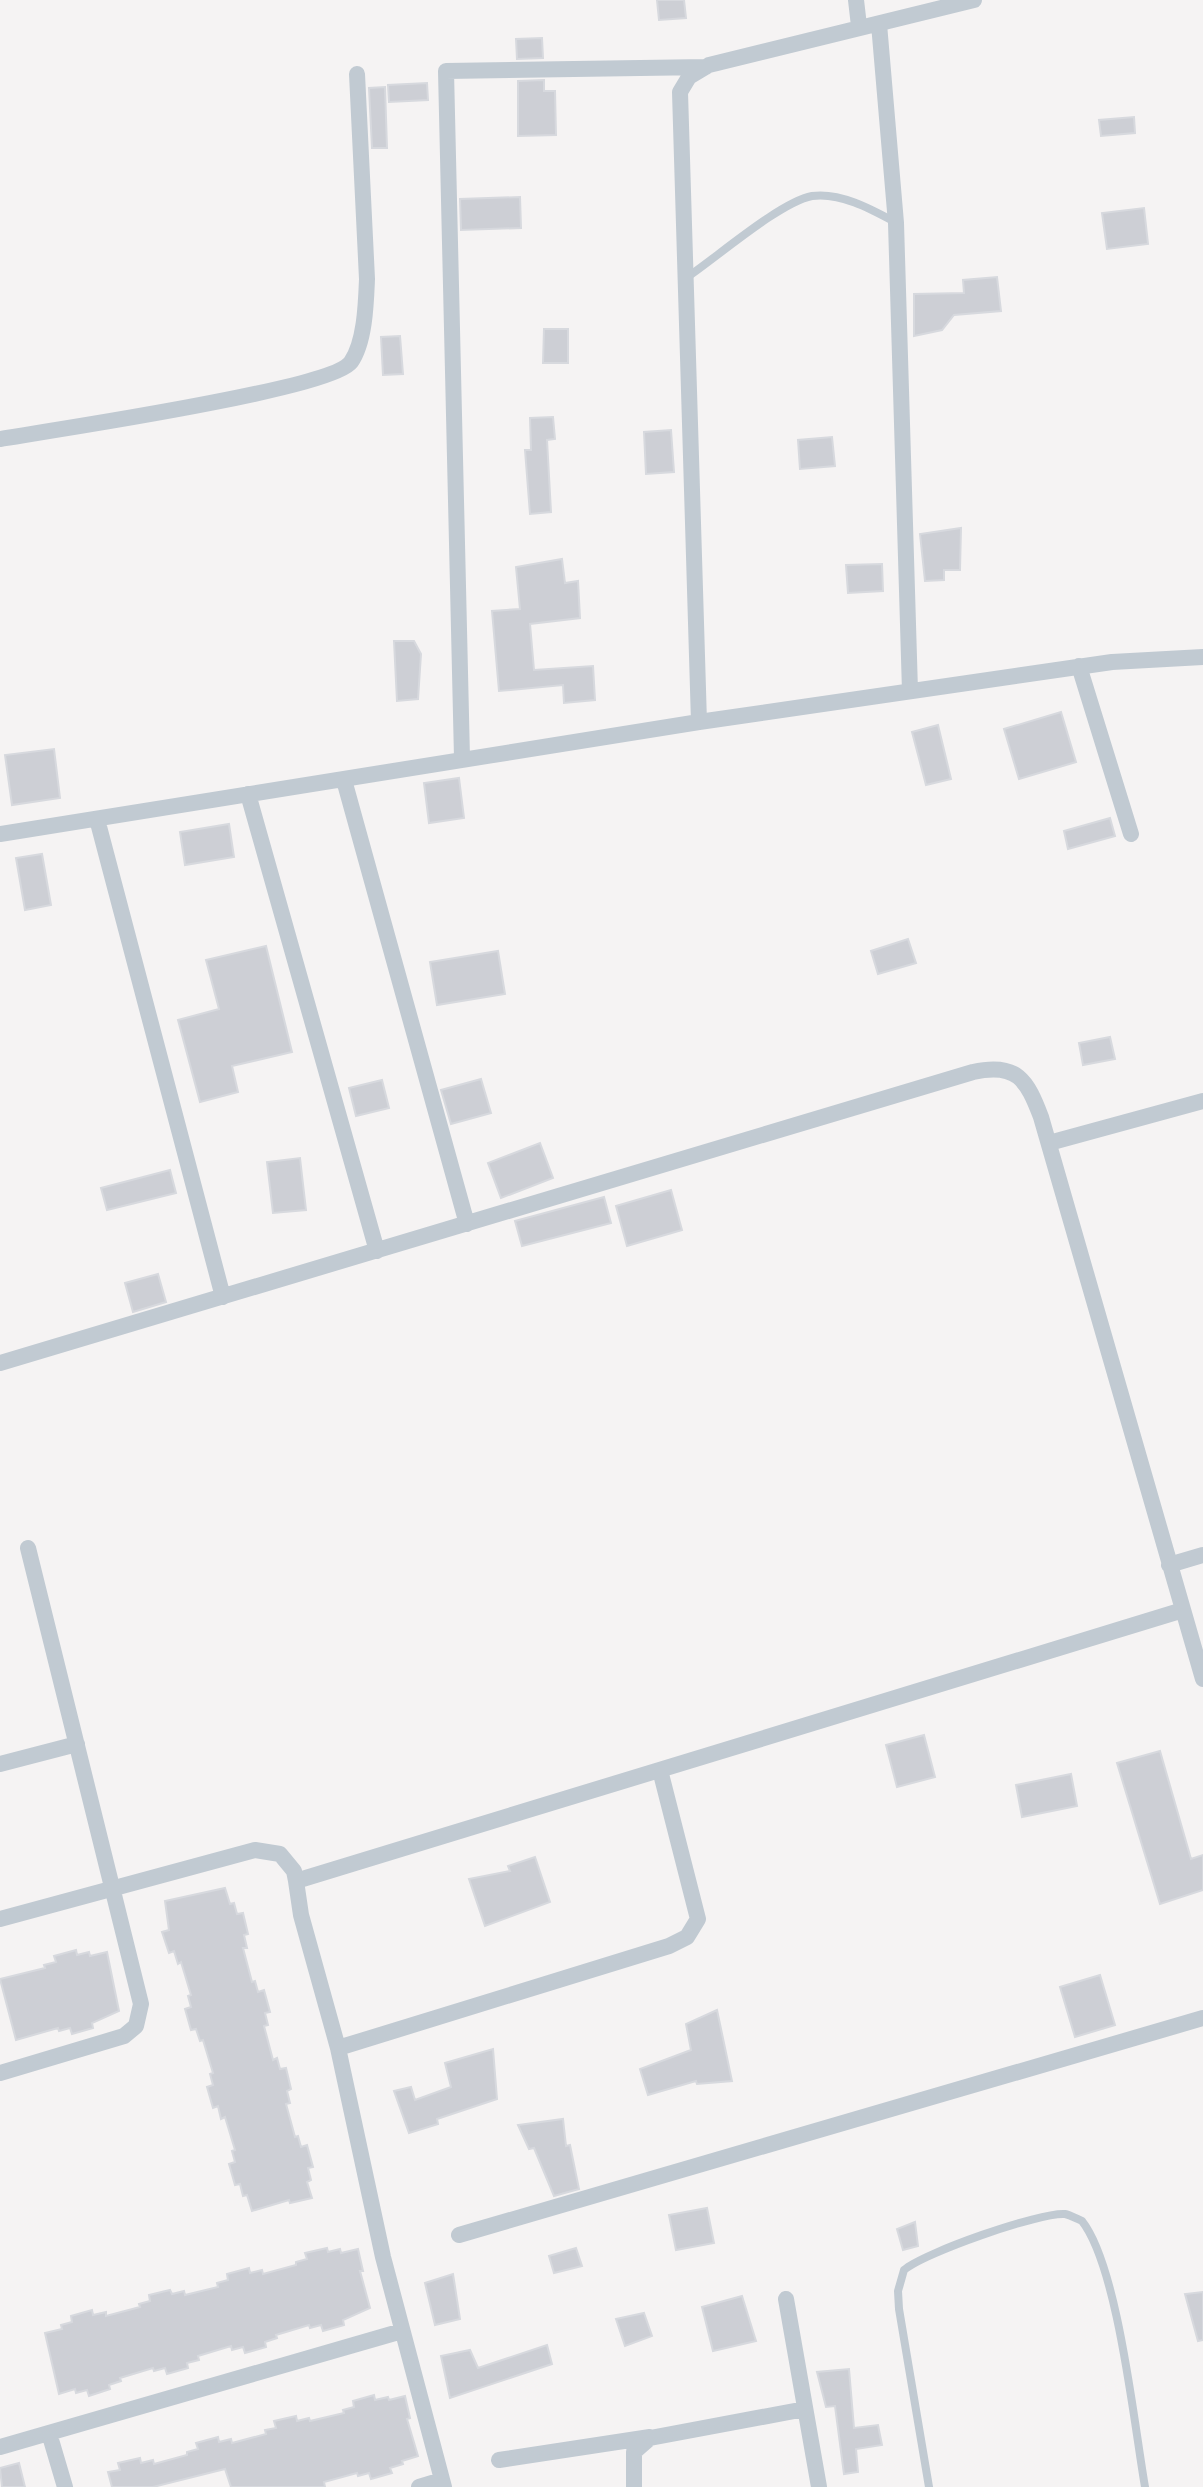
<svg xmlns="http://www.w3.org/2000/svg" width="1203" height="2487" viewBox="0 0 1203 2487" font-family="Cabin,sans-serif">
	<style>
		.building { fill: #cdcfd5; stroke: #d7d9de; stroke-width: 2 }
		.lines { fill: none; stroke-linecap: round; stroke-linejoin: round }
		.lane { stroke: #c1cad2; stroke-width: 8 }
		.street { stroke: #c1cad2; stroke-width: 16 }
	</style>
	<rect width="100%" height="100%" fill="#f5f3f3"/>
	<path class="building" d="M657,0H684L686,18L659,20Z
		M542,38L543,58L517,59L516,39Z
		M544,80V91H555L556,135L518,136V81Z
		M427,83L428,100L389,102L388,85Z
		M385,87L387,148H372L369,88Z
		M1134,117L1135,133L1101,136L1099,120Z
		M520,197L521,228L461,230L460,199Z
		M1144,208L1148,244L1107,249L1102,213Z
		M997,277L1001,311L954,315L942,330L914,336V294L964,293L963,280Z
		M544,329H568V363H543Z
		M400,336L403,374L383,375L381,337Z
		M553,417L555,439L547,440L551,512L530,514L525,450H531L530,418Z
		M671,430L674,472L646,474L644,432Z
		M832,437L835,466L800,469L798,440Z
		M961,528L960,570H944V580L925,581L920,534Z
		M562,559L565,583L578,581L580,618L530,624L534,670L593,666L595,700L564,703L563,685L499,691L492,611L520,609L516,567Z
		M882,564L883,591L848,593L846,565Z
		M394,641H414L421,654L418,699L397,701Z
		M1061,712L1076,762L1019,779L1004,729Z
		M938,725L951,779L926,785L912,732Z
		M54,749L60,798L12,805L5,755Z
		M459,778L464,818L429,823L424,783Z
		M1110,818L1115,836L1068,849L1064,831Z
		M229,824L234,857L185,865L180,832Z
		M42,854L51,905L25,910L16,858Z
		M908,939L916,963L878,974L871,951Z
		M266,946L292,1052L232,1066L238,1092L200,1102L178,1020L219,1009L206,960Z
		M498,951L505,994L437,1005L430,962Z
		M1110,1037L1115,1059L1083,1065L1079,1043Z
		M481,1079L491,1113L451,1124L441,1090Z
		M382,1080L389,1108L356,1116L349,1088Z
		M540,1143L553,1178L501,1198L488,1163Z
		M300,1158L306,1210L273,1213L267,1162Z
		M170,1170L176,1193L107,1210L101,1188Z
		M671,1190L682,1230L627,1246L616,1206Z
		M604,1197L611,1223L522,1246L515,1221Z
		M158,1274L166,1302L133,1312L125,1283Z
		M924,1735L935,1777L897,1787L886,1745Z
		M1160,1751L1191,1859L1203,1855V1890L1160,1904L1117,1763Z
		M1071,1774L1077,1806L1022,1817L1016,1785Z
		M535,1857L550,1902L485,1926L469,1879L510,1871L508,1866Z
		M225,1888L230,1904L234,1903L237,1914L243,1913L248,1934L244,1935L247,1948H243L252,1982L255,1981L258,1992L264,1990L270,2012L265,2013L268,2025L264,2026L273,2060L277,2058L280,2069L286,2068L291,2089L287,2091L290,2103L286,2104L295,2137L298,2136L301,2147L307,2145L313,2167L308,2168L311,2180L307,2182L312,2198L290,2203L289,2200L252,2211L247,2195L243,2196L240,2184L235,2185L229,2164L235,2162L232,2151L235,2150L225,2117L221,2119L218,2106L213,2108L207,2087L213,2085L210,2074L213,2073L203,2040L200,2041L196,2029L191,2030L185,2009L191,2007L188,1996L191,1995L181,1962L178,1964L174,1951L169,1953L162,1932L169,1930L165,1901Z
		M76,1950L77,1955L89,1952L90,1956L107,1952L119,2011L92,2023L93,2028L72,2034L70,2028L59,2031L58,2028L16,2040L0,1979L45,1968L44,1965L56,1962L54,1956Z
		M1100,1975L1115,2025L1075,2037L1060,1987Z
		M717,2010L732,2081L697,2084L696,2081L648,2095L640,2069L691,2050L686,2024Z
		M493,2049L497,2099L437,2119L438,2124L409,2133L394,2091L411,2087L415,2100L451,2087L445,2063Z
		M563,2119L566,2146L570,2145L579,2189L554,2196L534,2148L529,2149L518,2125Z
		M707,2208L714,2243L676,2250L669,2215Z
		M915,2222L918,2246L903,2250L897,2229Z
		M327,2248L328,2252L340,2249L341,2253L358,2249L363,2271H360L370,2308L343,2320L344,2325L323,2331L321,2325L310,2328L309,2325L276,2335L277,2338L265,2342L266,2347L245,2353L243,2347L232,2350L231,2346L198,2356L199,2360L187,2363L188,2368L167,2374L165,2368L154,2371L153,2368L120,2378L121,2381L109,2385L110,2389L89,2396L87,2390L76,2393L75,2389L59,2394L45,2333L62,2329L61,2325L72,2322L71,2316L92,2310L93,2315L106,2312V2316L140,2307L139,2304L150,2301L149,2295L170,2290L172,2294L184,2291L185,2295L218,2287L217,2283L228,2280L227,2274L249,2268L250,2273L262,2270L263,2274L296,2265V2262L307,2259L305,2253Z
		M576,2248L582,2266L554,2273L549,2256Z
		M453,2274L460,2319L435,2325L425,2283Z
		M1203,2292V2340L1198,2341L1185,2294Z
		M742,2296L756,2341L713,2351L702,2307Z
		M644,2313L652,2336L625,2346L616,2319Z
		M547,2345L552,2364L450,2398L441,2356L470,2350L478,2368Z
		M849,2369L854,2428L878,2425L882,2445L856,2449L858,2472L844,2474L835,2406L826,2407L817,2372Z
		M374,2395L375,2400L388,2397L389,2400L405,2396L410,2418L407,2419L418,2456L402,2461L403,2464L390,2468L392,2473L371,2479L369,2473L358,2476L357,2473L324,2482L325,2487H231L225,2469L153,2487H112L108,2472L120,2470L118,2463L140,2458L141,2463L153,2460L154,2464L187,2455V2452L198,2449L196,2443L218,2437L219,2442L231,2439L232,2443L266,2434L265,2430L276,2428L274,2421L296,2416L297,2421L309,2418L310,2421L344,2413L343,2410L354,2407L353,2401Z
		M19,2463L25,2487H2L0,2468Z"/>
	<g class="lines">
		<path class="lane" d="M686,278C716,258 780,202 812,196C840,192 871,209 895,222
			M929,2487L899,2309L898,2291L904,2270C923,2253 1040,2212 1065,2214C1070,2215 1077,2219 1082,2221C1118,2267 1134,2424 1145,2487"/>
		<path class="street" d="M856,0L859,26
			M879,24L896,223L910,691
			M0,439C48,431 332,389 351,362C365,342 366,303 367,279L357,74
			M1079,666L1131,834
			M699,722L680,92L689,77L709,65L974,0
			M462,758L446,71L706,67
			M344,780L467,1224
			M248,794L377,1251
			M97,819L223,1297
			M0,834L699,722L1112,662L1203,657
			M1049,1143L1203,1101
			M0,1363L973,1072C1017,1062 1027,1080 1041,1117L1203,1679
			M1169,1565L1203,1555
			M0,1764L77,1744
			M0,1919L255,1850L280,1854L294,1871L296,1881
			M338,2048L669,1946L687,1937L698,1919L660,1770
			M0,2073L124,2036L136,2026L141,2004L28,1548
			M459,2235L1203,2018
			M786,2299L819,2487
			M49,2433L65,2487
			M0,2447L402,2331
			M499,2460L650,2437
			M419,2487L442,2480
			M444,2487L383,2257L338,2048L301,1915L296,1881L1183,1610
			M634,2487V2452L650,2438L805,2409"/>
	</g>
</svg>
